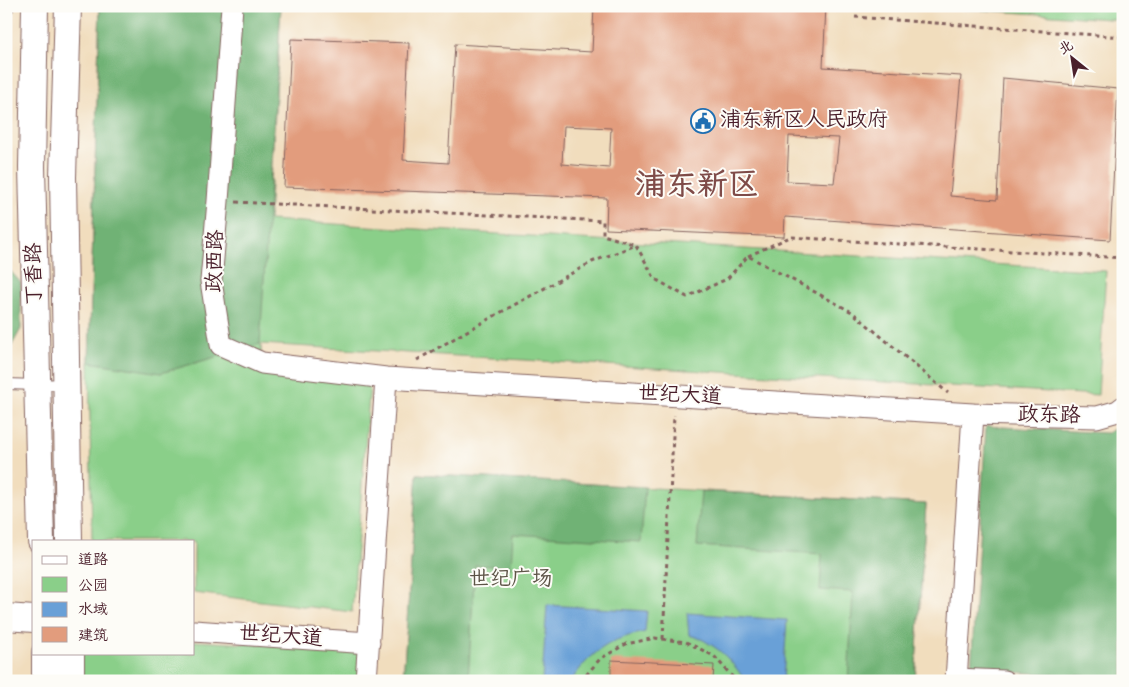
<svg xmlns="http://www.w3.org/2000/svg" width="1129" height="687" viewBox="0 0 1129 687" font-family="'Indie Flower','LXGW WenKai TC',sans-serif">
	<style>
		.green { fill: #8acf89; stroke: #6a775a }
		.forest { fill: #6fb275; stroke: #5c6850 }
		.water { fill: #69a0d7; stroke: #5a6081 }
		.building { fill: #e29c7d; fill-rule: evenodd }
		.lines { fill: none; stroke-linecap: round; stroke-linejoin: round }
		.service-casing { stroke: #84625e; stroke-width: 12 }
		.minor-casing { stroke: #84625e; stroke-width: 23 }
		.tertiary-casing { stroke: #84625e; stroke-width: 28 }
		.path { stroke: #84625e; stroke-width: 3; stroke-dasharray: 4 4; stroke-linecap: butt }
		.service { stroke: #fff; stroke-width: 10 }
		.minor { stroke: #fff; stroke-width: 21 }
		.tertiary { stroke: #fff; stroke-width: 26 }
		.labels { text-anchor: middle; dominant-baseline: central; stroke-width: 4; stroke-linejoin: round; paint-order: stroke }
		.poi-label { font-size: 21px; fill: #4a1f2b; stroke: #fdfcf7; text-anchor: start }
		.street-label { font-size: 21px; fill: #4a1f2b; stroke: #fdfcf7 }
		.park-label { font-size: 21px; fill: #5d5447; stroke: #fdfcf7 }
		.town-label { font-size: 31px; font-weight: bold; fill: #7f4b48; stroke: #fdfcf7 }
	</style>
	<rect width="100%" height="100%" fill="#fdfcf7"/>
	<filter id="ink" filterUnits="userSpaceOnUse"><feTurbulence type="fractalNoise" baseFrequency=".02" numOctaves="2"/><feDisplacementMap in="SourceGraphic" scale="10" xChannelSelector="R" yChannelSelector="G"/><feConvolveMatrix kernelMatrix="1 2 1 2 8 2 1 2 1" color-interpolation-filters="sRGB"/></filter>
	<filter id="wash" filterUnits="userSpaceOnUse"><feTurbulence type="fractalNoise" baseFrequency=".0096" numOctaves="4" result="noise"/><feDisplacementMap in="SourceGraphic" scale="20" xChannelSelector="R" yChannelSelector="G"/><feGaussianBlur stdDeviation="1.12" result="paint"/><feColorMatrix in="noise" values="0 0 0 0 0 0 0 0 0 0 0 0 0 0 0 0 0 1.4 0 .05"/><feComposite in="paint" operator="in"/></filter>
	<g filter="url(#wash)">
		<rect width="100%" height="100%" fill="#f1ddbd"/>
		<path class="green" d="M100,6H281L269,220L1106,271L1098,395L261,344L262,372L370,384L352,612L194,593V541H92L89,362Z
			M924,6H1123V20Z
			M417,474L926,504L915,681H403Z
			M194,641L361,650L359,681H80L79,653H194Z"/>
		<path class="forest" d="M100,6H281L260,344L161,373L89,362Z
			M6,266L21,283V329L11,347L6,351Z
			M1123,424V678L971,670L986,426L1107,433Z
			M417,474L645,487L641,542L513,534L511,567L475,565L468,681H403Z
			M701,491L926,504L915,681H848L853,592L820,590L822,554L697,546Z"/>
		<path class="water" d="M547,605L647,611L645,632C638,634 631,635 625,637C602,644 584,661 571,681H542Z
			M687,613L787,620L783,681H745C736,666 724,652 708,643C703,639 695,637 689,635Z"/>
		<g id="blocks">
			<path class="building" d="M594,6H826L823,67L961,76L950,196L997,200L1003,78L1118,89L1110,240L785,217L784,237L606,229L607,198L284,187L291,39L409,43L403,160L448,163L455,44L592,52ZM564,126L611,128L609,168L562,164ZM789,136L839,138L834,183L787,181Z
				M611,660L714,665L713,681H611Z"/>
		</g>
	</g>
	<g filter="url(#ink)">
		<use href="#blocks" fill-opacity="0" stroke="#84625e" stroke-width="1"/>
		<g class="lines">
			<defs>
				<path id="service" d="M6,384L37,385L65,384"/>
				<path id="minor" d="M232,6L218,201L211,281L221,345L262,363L386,378L973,414L956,681
					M973,414L1097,417L1118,411L1123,407
					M194,631L369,643
					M956,679L1004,681
					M366,681L386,378"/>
				<path id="tertiary" d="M35,6L32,167L41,541
					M68,6L63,177L69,541
					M6,617L34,619
					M45,653V681
					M71,653V681"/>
			</defs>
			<use href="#service" class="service-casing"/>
			<use href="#minor" class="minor-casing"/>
			<use href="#tertiary" class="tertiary-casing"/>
			<path class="path" d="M855,17L1123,37
				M6,19L13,9
				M236,202L603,221V235L636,245
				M6,206L10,215
				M748,256L790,237L1123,258
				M417,360L467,331L592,262L636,245L655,279L687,297L727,279L748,256L852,312L948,393
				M663,639L674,415
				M581,681L600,659L626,644L655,638L686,642L714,656L736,681"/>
			<use href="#service" class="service"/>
			<use href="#minor" class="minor"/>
			<use href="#tertiary" class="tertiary"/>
		</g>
	</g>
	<defs>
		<symbol id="civic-ring" viewBox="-11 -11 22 22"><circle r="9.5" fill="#fdfcf7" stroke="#1f6fb2" stroke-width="1.5"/><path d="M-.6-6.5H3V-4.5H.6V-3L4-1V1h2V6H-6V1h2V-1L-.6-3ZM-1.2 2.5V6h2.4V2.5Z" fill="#1f6fb2"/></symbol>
	</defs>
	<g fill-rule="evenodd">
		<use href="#civic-ring" x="689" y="107" width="28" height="28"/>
	</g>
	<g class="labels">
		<g class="poi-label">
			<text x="720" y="121">浦东新区人民政府</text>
		</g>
		<g class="street-label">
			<text transform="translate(216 261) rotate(-88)">政西路</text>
			<text transform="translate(35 274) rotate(-91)">丁香路</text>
			<text transform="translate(680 396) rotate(3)">世纪大道</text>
			<text transform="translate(1049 416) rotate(1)">政东路</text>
			<text transform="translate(281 637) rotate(4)">世纪大道</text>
		</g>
		<g class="park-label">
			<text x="511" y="580">世纪广场</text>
		</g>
		<g class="town-label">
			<text x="697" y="186">浦东新区</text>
		</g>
	</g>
	<rect width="1129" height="687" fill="none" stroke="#fdfcf7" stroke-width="25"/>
	<rect x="32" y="540" width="162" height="115" fill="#fdfcf7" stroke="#b5a4a5"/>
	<rect x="42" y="556" width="25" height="8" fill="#ffffff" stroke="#b5a4a5"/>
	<text x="78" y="564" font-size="15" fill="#4a1f2b">道路</text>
	<rect x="42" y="577" width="25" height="15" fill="#8acf89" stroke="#b5a4a5"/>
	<text x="78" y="590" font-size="15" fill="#4a1f2b">公园</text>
	<rect x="42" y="602" width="25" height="15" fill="#69a0d7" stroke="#b5a4a5"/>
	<text x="78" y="614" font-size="15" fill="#4a1f2b">水域</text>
	<rect x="42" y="627" width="25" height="15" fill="#e29c7d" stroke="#b5a4a5"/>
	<text x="78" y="640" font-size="15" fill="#4a1f2b">建筑</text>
	<g transform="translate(1072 58) rotate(330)" stroke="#fdfcf7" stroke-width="4" paint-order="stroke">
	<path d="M0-4L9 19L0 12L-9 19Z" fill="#4a1f2b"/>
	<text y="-8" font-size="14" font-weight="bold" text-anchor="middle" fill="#4a1f2b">北</text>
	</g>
</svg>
